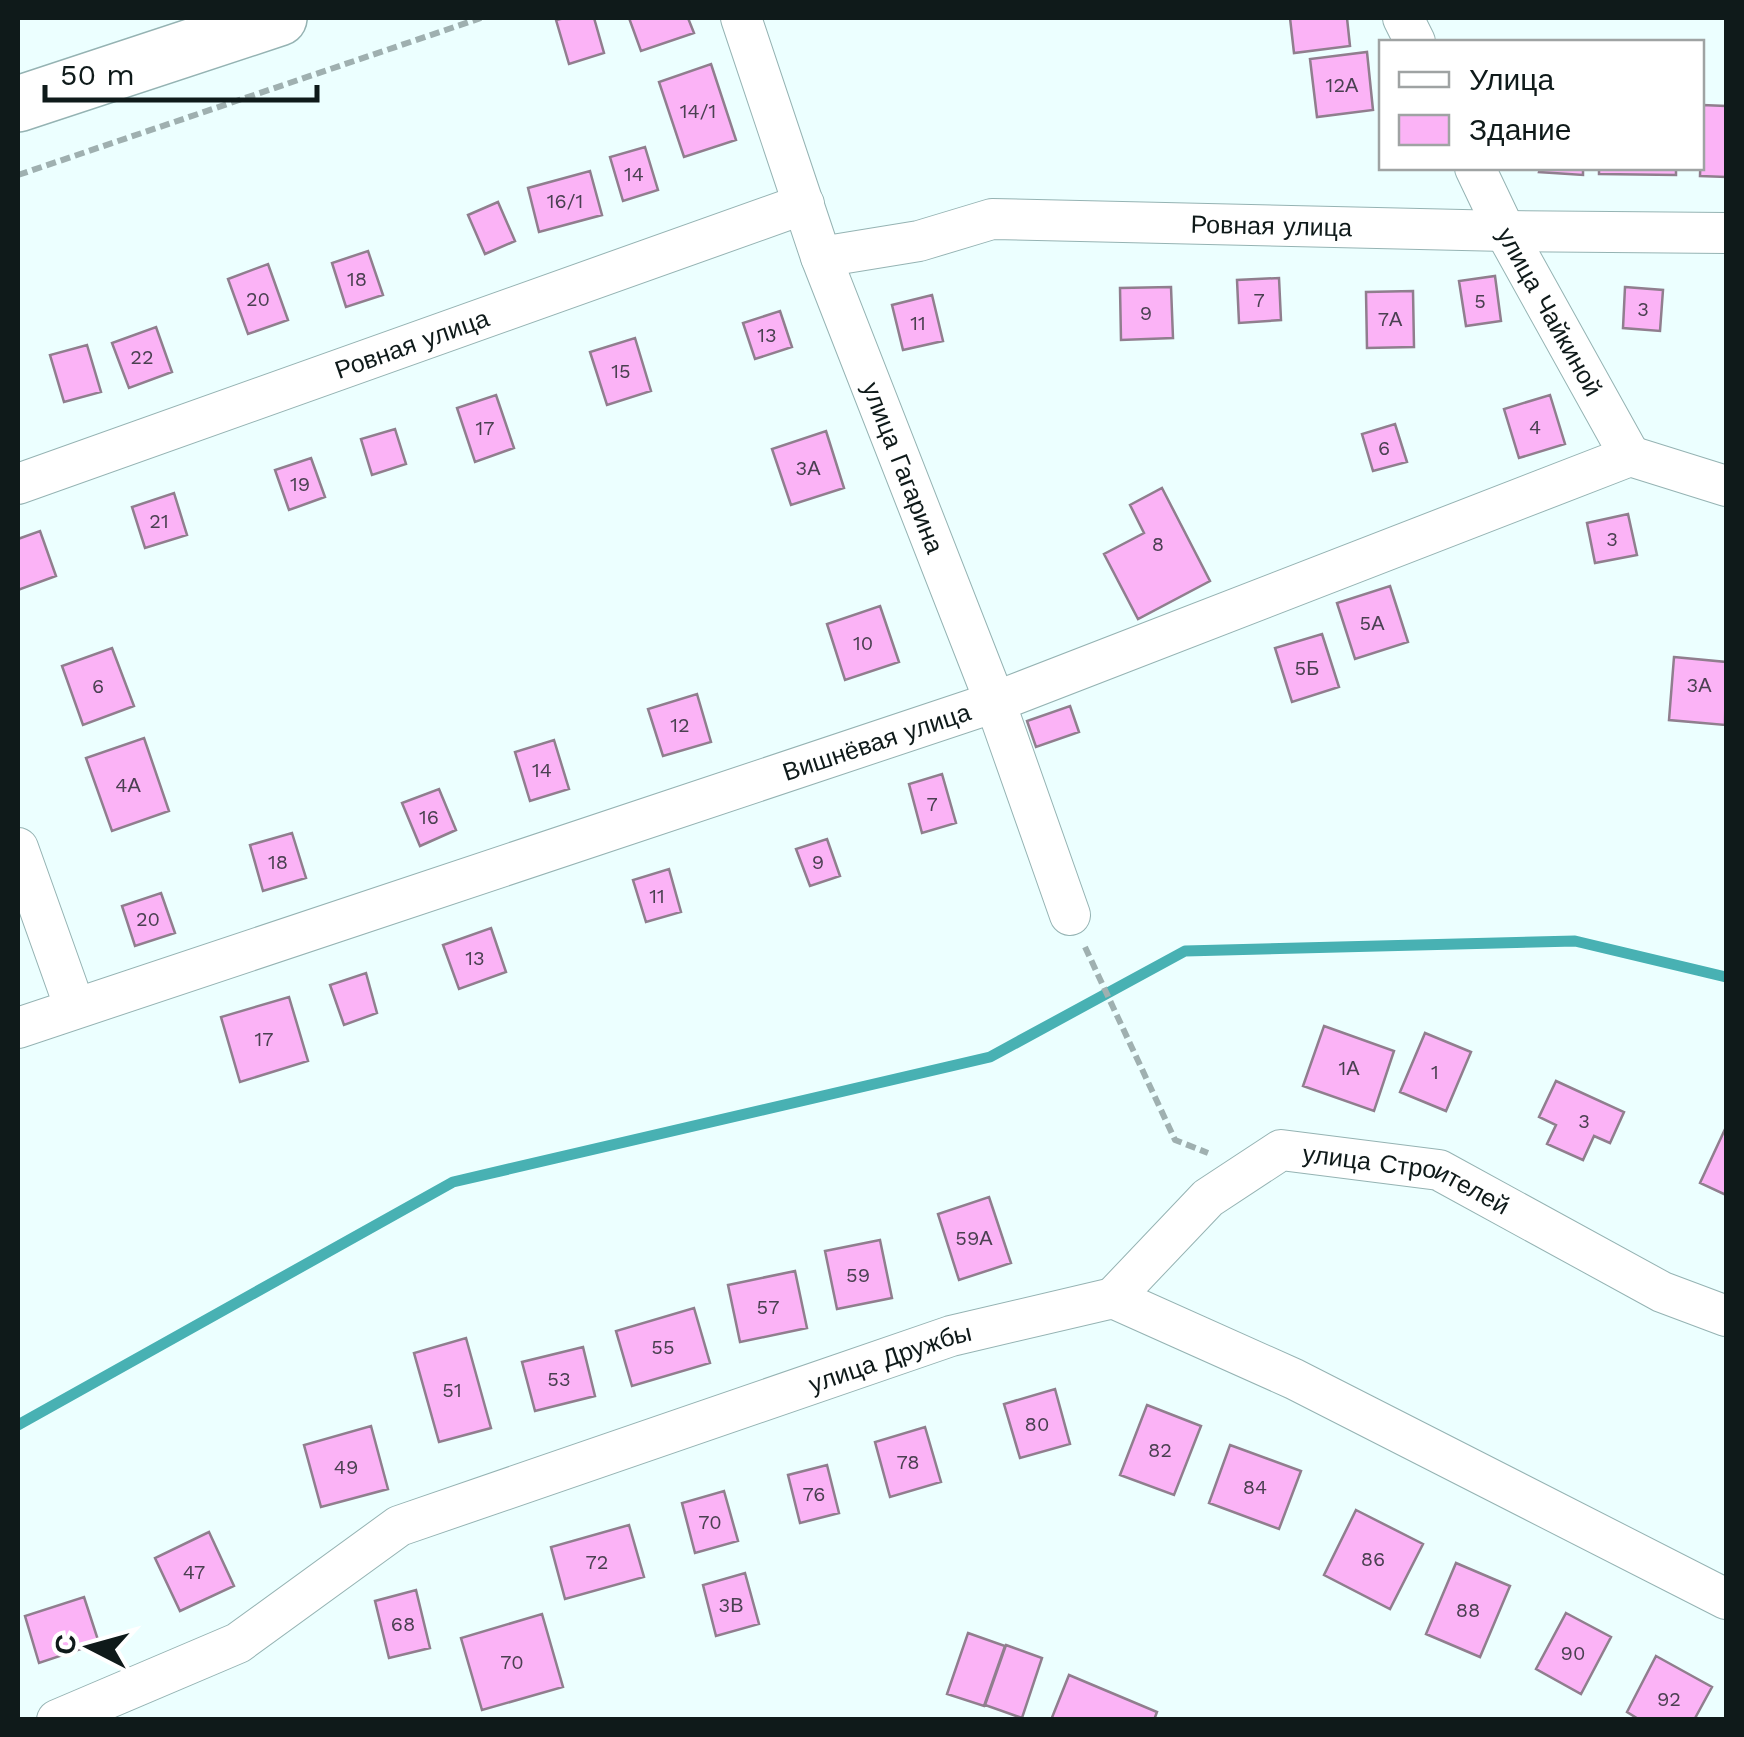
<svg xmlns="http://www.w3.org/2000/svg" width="1744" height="1737" viewBox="0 0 1744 1737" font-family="'Work Sans',sans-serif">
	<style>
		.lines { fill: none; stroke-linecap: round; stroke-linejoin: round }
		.stream { stroke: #48b1b3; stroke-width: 11 }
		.building { fill: #fbb3f6; stroke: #907e8e; stroke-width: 2.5 }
		.street-casing { stroke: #95b3b3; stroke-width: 42 }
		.secondary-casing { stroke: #95b3b3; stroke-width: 58 }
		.path { stroke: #9fb0b0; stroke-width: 6; stroke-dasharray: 10 5; stroke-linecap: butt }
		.street { stroke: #fff; stroke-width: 40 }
		.secondary { stroke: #fff; stroke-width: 55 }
		.labels { text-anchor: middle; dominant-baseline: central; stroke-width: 8; stroke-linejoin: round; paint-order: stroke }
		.number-label { font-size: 20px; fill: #4a4051 }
		.street-label { font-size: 25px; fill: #0f1a1a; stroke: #fff }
	</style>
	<rect width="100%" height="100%" fill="#ecffff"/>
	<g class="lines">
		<path class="stream" d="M18,1425L453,1182L990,1057L1185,951L1575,941L1726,977"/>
	</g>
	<path class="building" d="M565,18H594L604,53L569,64L556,20Z
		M629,18H688L694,33L641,51Z
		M1290,18H1347L1350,46L1294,53Z
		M1367,52L1373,110L1317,117L1310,59Z
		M711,64L736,140L684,157L659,82Z
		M1702,105L1726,106V177L1700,176Z
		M645,147L658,190L623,201L610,157Z
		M1540,168H1583V175L1539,172Z
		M1599,168H1676V175L1599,174Z
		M590,171L602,215L539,232L528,188Z
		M498,202L515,241L485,254L468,215Z
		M368,251L383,295L346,307L332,263Z
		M268,264L288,320L248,334L228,279Z
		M1495,276L1501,321L1466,326L1459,281Z
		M1279,278L1281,320L1239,323L1237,280Z
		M1171,287L1173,338L1121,340L1120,288Z
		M1625,287L1663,290L1660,331L1623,328Z
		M1413,291L1414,347L1367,348L1366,292Z
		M932,295L943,341L903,350L892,305Z
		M780,311L792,347L755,359L743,323Z
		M156,327L172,372L129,388L112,343Z
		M635,338L651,391L607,405L590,352Z
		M87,345L101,392L64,402L50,355Z
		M496,395L514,448L475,462L457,408Z
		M1550,395L1565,444L1519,458L1504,409Z
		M1395,424L1407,462L1373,471L1362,434Z
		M395,429L406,464L372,475L361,439Z
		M826,431L844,488L791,505L772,449Z
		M311,458L325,497L289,510L275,470Z
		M1162,488L1210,581L1138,619L1104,554L1144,533L1130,505Z
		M174,493L187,535L145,548L132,507Z
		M1628,514L1637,555L1595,563L1587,523Z
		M40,531L56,576L18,590V539Z
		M1390,586L1408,642L1355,659L1337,603Z
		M880,606L899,662L845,680L827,624Z
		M1322,634L1339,687L1292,702L1275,648Z
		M112,648L134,706L83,725L62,666Z
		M1674,657L1726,662L1725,725L1669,720Z
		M697,694L711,742L663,756L648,709Z
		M1070,706L1079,732L1036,747L1027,721Z
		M144,738L169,811L112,831L86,758Z
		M554,740L569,789L530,801L515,752Z
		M942,774L956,823L922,833L909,784Z
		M439,789L456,830L420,846L402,803Z
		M292,833L306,878L263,891L250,845Z
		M827,839L840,876L810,886L796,849Z
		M669,869L681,912L646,922L633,880Z
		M161,893L175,933L135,946L122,906Z
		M491,928L506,972L459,989L443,945Z
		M366,973L377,1013L344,1025L330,985Z
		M289,997L308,1061L240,1082L221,1017Z
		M1324,1026L1394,1051L1374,1111L1303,1086Z
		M1425,1033L1471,1052L1446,1111L1400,1092Z
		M1556,1081L1624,1112L1610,1143L1594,1136L1583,1160L1547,1144L1556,1125L1539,1117Z
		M1726,1127V1195L1700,1183Z
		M989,1197L1011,1263L959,1280L938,1214Z
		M880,1240L892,1298L837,1309L825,1251Z
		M795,1271L807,1328L740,1342L728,1285Z
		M694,1308L710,1363L632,1386L616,1331Z
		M466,1338L491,1428L439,1442L414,1353Z
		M583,1347L595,1396L535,1411L522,1362Z
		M1055,1389L1070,1444L1020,1458L1004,1404Z
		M1147,1405L1201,1426L1174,1495L1120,1475Z
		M371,1426L388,1489L321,1507L304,1445Z
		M925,1427L941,1482L890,1497L875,1442Z
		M1230,1445L1301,1471L1279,1529L1209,1503Z
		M827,1465L839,1513L800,1523L788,1475Z
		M724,1491L738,1541L695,1553L682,1503Z
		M1356,1510L1423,1544L1390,1609L1324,1575Z
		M629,1525L644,1577L565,1599L551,1547Z
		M209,1532L234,1586L180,1611L155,1558Z
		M1456,1563L1510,1586L1480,1657L1426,1634Z
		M745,1573L759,1624L716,1636L703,1585Z
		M416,1590L430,1648L389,1658L375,1601Z
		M84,1597L99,1643L39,1663L25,1616Z
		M1566,1613L1611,1637L1581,1694L1536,1669Z
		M542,1614L563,1687L482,1710L461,1638Z
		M968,1633L1005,1646L984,1706L947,1694Z
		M1006,1645L1042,1658L1022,1718L985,1705Z
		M1656,1656L1712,1687L1694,1720H1640L1627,1712Z
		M1069,1675L1157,1712L1154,1720H1051Z"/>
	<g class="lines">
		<defs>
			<g id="street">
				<path id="s1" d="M741,18L821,257L995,702L1070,915"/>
				<path d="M1403,18L1415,42"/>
				<path id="s2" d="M1475,168L1505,231L1630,456"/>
				<path id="s3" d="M821,257L919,241L992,219L1505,231L1726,233"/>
				<path id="s4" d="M18,484L804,204"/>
				<path d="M18,848L75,1008"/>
				<path id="s5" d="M18,1028L995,702L1630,456L1726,486"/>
				<path id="s6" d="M1113,1298L1208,1198L1281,1150L1439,1170L1662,1292L1726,1316"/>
				<path id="s7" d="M57,1720L238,1643L399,1526L951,1336L1113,1298L1294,1379L1726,1599"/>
			</g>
			<path id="secondary" d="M18,104L279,18"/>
		</defs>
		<use href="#street" class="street-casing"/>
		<use href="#secondary" class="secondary-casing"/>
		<path class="path" d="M18,175L481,18
			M1085,947L1175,1140L1208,1153"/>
		<use href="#street" class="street"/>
		<use href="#secondary" class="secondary"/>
	</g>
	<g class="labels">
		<g class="number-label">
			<text x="1342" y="85">12А</text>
			<text x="698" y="111">14/1</text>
			<text x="634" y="174">14</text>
			<text x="565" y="201">16/1</text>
			<text x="357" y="279">18</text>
			<text x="258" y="299">20</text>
			<text x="1259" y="300">7</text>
			<text x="1480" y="301">5</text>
			<text x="1643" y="309">3</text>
			<text x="1146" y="313">9</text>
			<text x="1390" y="319">7А</text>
			<text x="918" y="323">11</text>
			<text x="767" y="335">13</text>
			<text x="142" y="357">22</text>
			<text x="621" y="371">15</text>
			<text x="1535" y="427">4</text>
			<text x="485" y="428">17</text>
			<text x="1384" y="448">6</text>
			<text x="808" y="468">3А</text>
			<text x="300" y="484">19</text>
			<text x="159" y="521">21</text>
			<text x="1612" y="539">3</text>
			<text x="1158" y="544">8</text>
			<text x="1372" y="623">5А</text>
			<text x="863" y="643">10</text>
			<text x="1307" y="668">5Б</text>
			<text x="1699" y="685">3А</text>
			<text x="98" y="686">6</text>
			<text x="680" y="725">12</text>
			<text x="542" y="770">14</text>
			<text x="128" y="785">4А</text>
			<text x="932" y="804">7</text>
			<text x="429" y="817">16</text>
			<text x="278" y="862">18</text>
			<text x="818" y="862">9</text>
			<text x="657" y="896">11</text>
			<text x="148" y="919">20</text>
			<text x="475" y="958">13</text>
			<text x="264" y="1039">17</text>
			<text x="1349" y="1068">1А</text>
			<text x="1435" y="1072">1</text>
			<text x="1584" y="1121">3</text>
			<text x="974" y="1238">59А</text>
			<text x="858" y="1275">59</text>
			<text x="768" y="1307">57</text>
			<text x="663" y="1347">55</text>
			<text x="559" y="1379">53</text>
			<text x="452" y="1390">51</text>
			<text x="1037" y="1424">80</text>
			<text x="1160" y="1450">82</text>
			<text x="908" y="1462">78</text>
			<text x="346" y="1467">49</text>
			<text x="1255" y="1487">84</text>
			<text x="814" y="1494">76</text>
			<text x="710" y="1522">70</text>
			<text x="1373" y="1559">86</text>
			<text x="597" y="1562">72</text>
			<text x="194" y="1572">47</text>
			<text x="731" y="1605">3В</text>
			<text x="1468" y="1610">88</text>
			<text x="403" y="1624">68</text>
			<text x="1573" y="1653">90</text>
			<text x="512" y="1662">70</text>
			<text x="1669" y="1699">92</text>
		</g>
		<g class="street-label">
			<text stroke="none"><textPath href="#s3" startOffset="455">Ровная улица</textPath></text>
			<text stroke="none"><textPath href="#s2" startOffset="162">улица Чайкиной</textPath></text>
			<text stroke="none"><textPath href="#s4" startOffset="418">Ровная улица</textPath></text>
			<text stroke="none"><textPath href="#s1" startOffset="478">улица Гагарина</textPath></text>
			<text stroke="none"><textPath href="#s5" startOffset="905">Вишнёвая улица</textPath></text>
			<text stroke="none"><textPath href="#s6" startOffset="355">улица Строителей</textPath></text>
			<text stroke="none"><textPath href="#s7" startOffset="915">улица Дружбы</textPath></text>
		</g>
	</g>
	<rect width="1744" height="1737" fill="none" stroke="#0f1a1a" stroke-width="40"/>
	<rect x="1379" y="40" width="325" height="130" fill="#ffffff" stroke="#9fa3a3" stroke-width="2.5"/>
	<rect x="1399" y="72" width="50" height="15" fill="#ffffff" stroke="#9fa3a3" stroke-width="2.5"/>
	<text x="1469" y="90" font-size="30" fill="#0f1a1a">Улица</text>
	<rect x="1399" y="115" width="50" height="30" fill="#fbb3f6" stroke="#9fa3a3" stroke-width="2.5"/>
	<text x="1469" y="140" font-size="30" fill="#0f1a1a">Здание</text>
	<g transform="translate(90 1647) rotate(276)" stroke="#ffffff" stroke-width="8" paint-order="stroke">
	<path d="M0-8L18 38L0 25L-18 38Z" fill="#0f1a1a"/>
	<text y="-15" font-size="28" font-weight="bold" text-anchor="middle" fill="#0f1a1a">С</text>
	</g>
	<path d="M45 85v15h272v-15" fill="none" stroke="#0f1a1a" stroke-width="5"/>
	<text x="60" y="85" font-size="30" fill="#0f1a1a" stroke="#ffffff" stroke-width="8" paint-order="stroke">50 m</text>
</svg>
